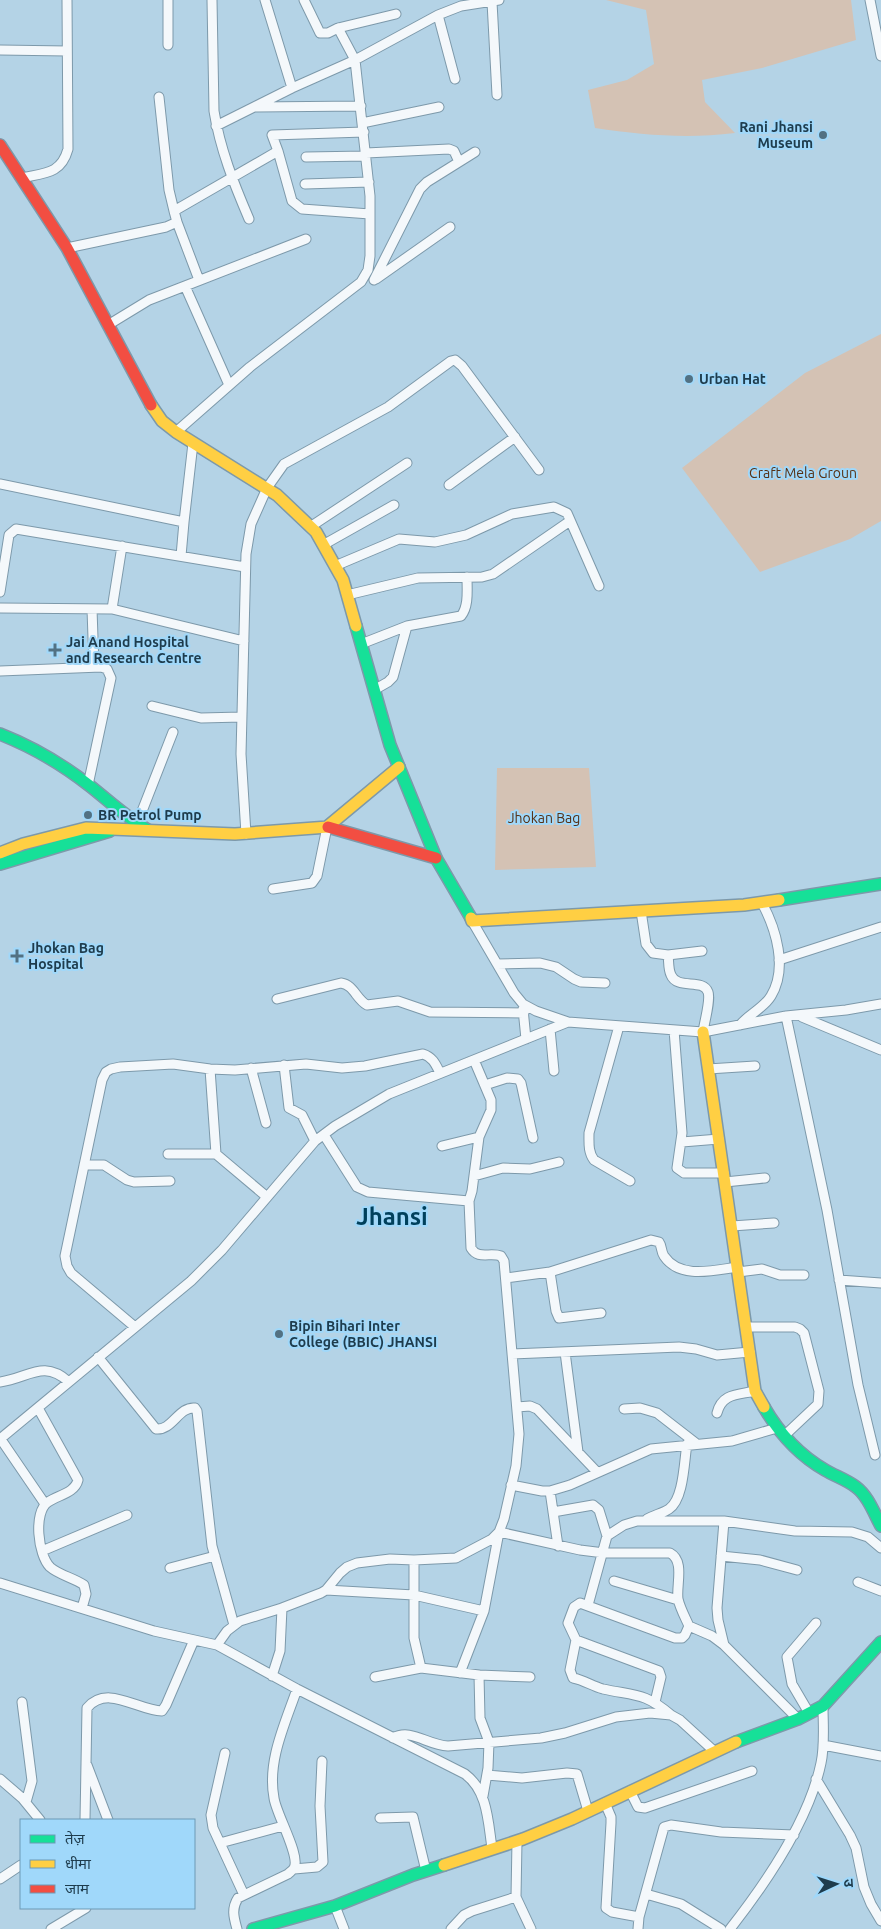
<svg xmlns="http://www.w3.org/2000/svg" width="881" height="1929" viewBox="0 0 881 1929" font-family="Ubuntu,'Noto Sans Devanagari',sans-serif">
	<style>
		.green { fill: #d4c2b4 }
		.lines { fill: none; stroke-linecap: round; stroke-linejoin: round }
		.street-casing { stroke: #7d99aa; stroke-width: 11 }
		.fast-casing { stroke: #7d99aa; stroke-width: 14 }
		.slow-casing { stroke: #7d99aa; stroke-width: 14 }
		.jam-casing { stroke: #7d99aa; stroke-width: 14 }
		.street { stroke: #f4f8fb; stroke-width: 9 }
		.fast { stroke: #16e098; stroke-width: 11 }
		.slow { stroke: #ffcf43; stroke-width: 11 }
		.jam { stroke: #f24e42; stroke-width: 11 }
		.poi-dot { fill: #527183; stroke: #a0d8fa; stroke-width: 2 }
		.labels { text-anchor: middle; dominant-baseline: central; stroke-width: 4; stroke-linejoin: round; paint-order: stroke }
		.poi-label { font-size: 14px; font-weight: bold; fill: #1e3c4d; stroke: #a0d8fa; text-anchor: start }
		.park-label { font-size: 14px; fill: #563014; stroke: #a0d8fa }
		.town-label { font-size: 24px; font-weight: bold; fill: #00405c; stroke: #a0d8fa }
	</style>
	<rect width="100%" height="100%" fill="#b4d3e6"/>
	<path class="green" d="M606,0H851L856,40L762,68L702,80L705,102L735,133C686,139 643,135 595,128L588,90L627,80L654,64L646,10Z
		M881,334V521L850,539L760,572L682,468L805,373Z
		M497,768H589L596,867L495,870Z"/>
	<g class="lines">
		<defs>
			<path id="street" d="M168,0V45
				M212,0L214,111C220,149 234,184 249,219
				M304,0L320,33H328L338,28
				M870,0L881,56
				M492,2L497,95
				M438,15L455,79
				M0,50L67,51
				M292,88L355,60L438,15L461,6L499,0
				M159,97L169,190L174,211
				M256,107L361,106
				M362,123L439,107
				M216,126L292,88L265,0
				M278,151L292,201L302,209L370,214
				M366,153L449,149L454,151L459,162
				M306,157L366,156
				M21,178C43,173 61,175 68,149L67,0
				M305,184L369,182
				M177,222L199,280
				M67,248L166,227L177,222L174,211L278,151L272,135L364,132
				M376,279L450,227
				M374,280L420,189L427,182L475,152
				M185,286L229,385
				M108,325L149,300L306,239
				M176,432L250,367L361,282L368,270L370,256V196L355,60L338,28L396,14
				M0,484L184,522L193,443
				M449,485L515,437
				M310,527L407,463
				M323,545L394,505
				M181,556L184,522
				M335,566L399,539L435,542L466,535L512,514L554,507L567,513L599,586
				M0,592L9,535L16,529L245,567
				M347,595L418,578L482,577L493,574L570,521
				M0,608L112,609L122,546
				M92,609L94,667
				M112,609L244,641
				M361,644L407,626L461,616C469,606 467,590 467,577
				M0,671L101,667L107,669L111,678L88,785
				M374,690L388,682L393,677L407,626
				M152,706L201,718L242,717
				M137,824L173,732
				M246,834L241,754L246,554L251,524L267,488L284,464L388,407L451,361L455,360L462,366L539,470
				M273,889L312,883L317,876L327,827
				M641,911L646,944L653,953L668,955C669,961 668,969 671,975C677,990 703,978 708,992C711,1000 704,1023 703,1032
				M472,921L514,993L523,1004L536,1011L568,1022L703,1032L786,1016L846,1010L881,1004
				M668,955L702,951
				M779,960L881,927
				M497,964L540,963L556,967L574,979L581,982L605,983
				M277,999L341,983C354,985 356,999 367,1005L398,1001L430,1012L524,1013
				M523,1009L526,1039
				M786,1016L827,1210L858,1385L875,1455
				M802,1017L881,1050
				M740,1025C749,1014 764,1008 771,996C788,968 776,929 762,903
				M619,1026L589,1133C589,1143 588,1152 594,1160L630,1181
				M550,1029L554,1071
				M674,1030L682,1133L677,1168L684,1173H724
				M284,1065L289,1108L302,1115L315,1141
				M251,1068L266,1123
				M210,1069L216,1154
				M708,1069L755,1066
				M485,1085L507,1078L518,1079L521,1083L533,1138
				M682,1142L719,1139
				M442,1146L479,1137
				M168,1154H216L267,1197
				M84,1165H104L127,1180L134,1182L170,1181
				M474,1176L503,1168L530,1169L559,1162
				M725,1182L765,1178
				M469,1201L472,1191L479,1137L491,1110V1100L474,1060
				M732,1226L774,1223
				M550,1272L556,1311L559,1318L601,1313
				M738,1272L762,1269L780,1275H804
				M506,1278L550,1272L651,1240L659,1242C662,1246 661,1252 664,1256C680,1280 715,1270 738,1267
				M839,1280L881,1283
				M135,1327L71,1273L67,1266L65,1256L102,1080L106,1072L111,1069L120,1067L173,1064L210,1069L235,1070L306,1064L342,1068L365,1066L423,1054C433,1057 436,1065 440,1073
				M746,1327H795L800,1329L804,1333L819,1391L818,1404L784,1436
				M565,1352L578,1452
				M512,1354L679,1347L696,1349L717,1355L750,1352
				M98,1357L156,1429C172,1431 179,1406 195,1408L197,1411L212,1546L234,1625
				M0,1382C29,1378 43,1359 69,1382
				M517,1407L530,1406L537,1409L597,1472
				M38,1408L78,1480C75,1493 58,1495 48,1502C33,1512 38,1555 50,1567C59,1575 74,1578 84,1585L86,1594L82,1608
				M624,1409L640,1408L657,1413L697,1444
				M717,1413C722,1393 738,1395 755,1391
				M0,1438L45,1504
				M0,1439L191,1281L222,1250L315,1141L335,1126L389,1094L568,1022
				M511,1485L542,1491H550L570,1485L651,1449L732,1441L777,1428
				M550,1491L558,1546
				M553,1512L593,1505L599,1510L607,1536
				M647,1519C654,1515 663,1513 669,1509C684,1499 684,1461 687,1444
				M724,1521L717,1608L718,1620L724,1645
				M42,1551L127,1515
				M721,1556L760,1560L797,1570
				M414,1560V1638L421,1668L479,1675L480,1718L489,1742L488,1768L483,1796
				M170,1568L215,1556
				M614,1581L678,1600
				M858,1582L881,1591
				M0,1583L154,1631L217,1645L297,1689L465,1774C488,1791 488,1822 492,1848
				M326,1590L414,1595L484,1611
				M588,1605L607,1536L624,1525L637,1521H724L795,1531L852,1532L868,1537L881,1548
				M689,1626L712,1636L724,1645L798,1719
				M576,1640L659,1671L661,1677L655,1702
				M217,1645L227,1631L240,1621L282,1608L321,1593L326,1590L340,1573L347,1567L357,1563L390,1559L414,1560L456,1558L492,1539L499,1532L504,1519L516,1466L519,1434L504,1261L501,1256C490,1252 478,1260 471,1248L469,1201L368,1192L357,1187L324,1135
				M460,1673L484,1611L499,1532L580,1550L604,1553H670C685,1561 676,1585 678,1599C680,1608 685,1617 689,1626L685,1635L682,1638H675L580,1603L574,1607L568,1623L576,1640L570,1670L573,1678C584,1680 592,1686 603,1689C635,1696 644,1692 671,1715
				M479,1675L530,1677
				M272,1676L280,1651L282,1608
				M375,1677L421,1668
				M22,1702L32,1781L26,1802
				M809,1713L792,1684L787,1657L816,1623
				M393,1738C411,1728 427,1745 448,1746L541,1738L565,1733L616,1717L650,1713L671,1715L680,1720L714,1751
				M823,1745L881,1756
				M225,1753L211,1815L213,1828L244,1895
				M87,1765L108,1820
				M487,1775L522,1778L567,1773L577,1774L588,1811
				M0,1779L22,1798L40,1820
				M816,1779L850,1835L856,1848L864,1887L871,1904L881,1921
				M630,1791L638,1807L645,1808L752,1771
				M605,1803L611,1817V1823L606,1908L612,1912L639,1917
				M380,1818L413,1817L426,1871
				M85,1820L87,1708C107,1684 137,1710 162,1711L166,1705L194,1640
				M517,1841L516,1897L531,1929
				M220,1843L283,1826
				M294,1869L317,1867L323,1862L320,1806L322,1761
				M0,1879L21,1865
				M646,1894L681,1904L721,1929
				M335,1906L344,1929
				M51,1929L86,1908
				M237,1929C234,1918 231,1909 238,1898L288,1874C290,1872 293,1870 294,1868C301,1856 276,1814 274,1798C267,1761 285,1724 297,1689
				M451,1929L464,1915L472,1911L516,1897
				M638,1929L639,1917L664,1827L671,1825L721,1832L794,1835
				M730,1929C766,1883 809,1821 821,1763C825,1745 823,1724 823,1706"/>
			<path id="fast" d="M356,626L390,745L436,858L471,918
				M0,734C33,747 62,764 90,786C109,801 127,818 148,830
				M0,864L110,831
				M779,900L881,884
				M764,1407C779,1433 799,1455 825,1470C835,1476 847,1480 856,1487C868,1496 874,1513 881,1526
				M736,1742L798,1719L823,1706L881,1642
				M253,1929L335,1906L413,1875L444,1865"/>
			<path id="slow" d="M151,405L162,421L176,432L277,495L316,532L343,580L356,626
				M327,827L399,767
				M0,853L23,844L86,828L235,834L328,827
				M471,918L472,921L744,905L779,900
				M703,1032L755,1391L764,1407
				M444,1865L523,1839L572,1819L736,1742"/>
			<path id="jam" d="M0,145L67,248L151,405
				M328,827L436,858"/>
		</defs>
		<use href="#street" class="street-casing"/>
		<use href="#fast" class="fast-casing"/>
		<use href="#slow" class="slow-casing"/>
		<use href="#jam" class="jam-casing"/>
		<use href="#street" class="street"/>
		<use href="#fast" class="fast"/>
		<use href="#slow" class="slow"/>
		<use href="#jam" class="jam"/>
	</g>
	<g class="poi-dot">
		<circle cx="823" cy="135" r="5"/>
		<circle cx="689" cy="379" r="5"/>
		<path d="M52.5 642.5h5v5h5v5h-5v5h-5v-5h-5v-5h5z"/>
		<circle cx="88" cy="815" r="5"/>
		<path d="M14.5 948.5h5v5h5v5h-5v5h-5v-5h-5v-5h5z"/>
		<circle cx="279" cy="1334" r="5"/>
	</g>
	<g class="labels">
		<g class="poi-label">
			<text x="813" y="127" text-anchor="end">Rani Jhansi<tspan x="813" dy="16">Museum</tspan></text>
			<text x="699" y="379">Urban Hat</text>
			<text x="66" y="642">Jai Anand Hospital<tspan x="66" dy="16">and Research Centre</tspan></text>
			<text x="98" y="815">BR Petrol Pump</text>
			<text x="28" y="948">Jhokan Bag<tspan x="28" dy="16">Hospital</tspan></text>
			<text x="289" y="1326">Bipin Bihari Inter<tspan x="289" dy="16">College (BBIC) JHANSI</tspan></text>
		</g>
		<g class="park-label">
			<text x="803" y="473">Craft Mela Groun</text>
			<text x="544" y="818">Jhokan Bag</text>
		</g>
		<g class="town-label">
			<text x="392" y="1216">Jhansi</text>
		</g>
	</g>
	<rect x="20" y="1819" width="175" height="90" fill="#a0d8fa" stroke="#6c9ab5"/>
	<rect x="30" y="1835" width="25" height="8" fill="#16e098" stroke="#6c9ab5"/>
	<text x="65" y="1844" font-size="15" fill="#1e3c4d">तेज़</text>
	<rect x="30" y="1860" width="25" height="8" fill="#ffcf43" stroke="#6c9ab5"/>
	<text x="65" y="1869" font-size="15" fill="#1e3c4d">धीमा</text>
	<rect x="30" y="1885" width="25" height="8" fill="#f24e42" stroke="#6c9ab5"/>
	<text x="65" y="1894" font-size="15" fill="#1e3c4d">जाम</text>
	<g transform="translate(836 1884) rotate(86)" stroke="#a0d8fa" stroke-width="4" paint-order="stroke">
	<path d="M0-4L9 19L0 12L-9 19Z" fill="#1e3c4d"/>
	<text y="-8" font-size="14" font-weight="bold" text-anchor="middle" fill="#1e3c4d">उ</text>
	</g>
</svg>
